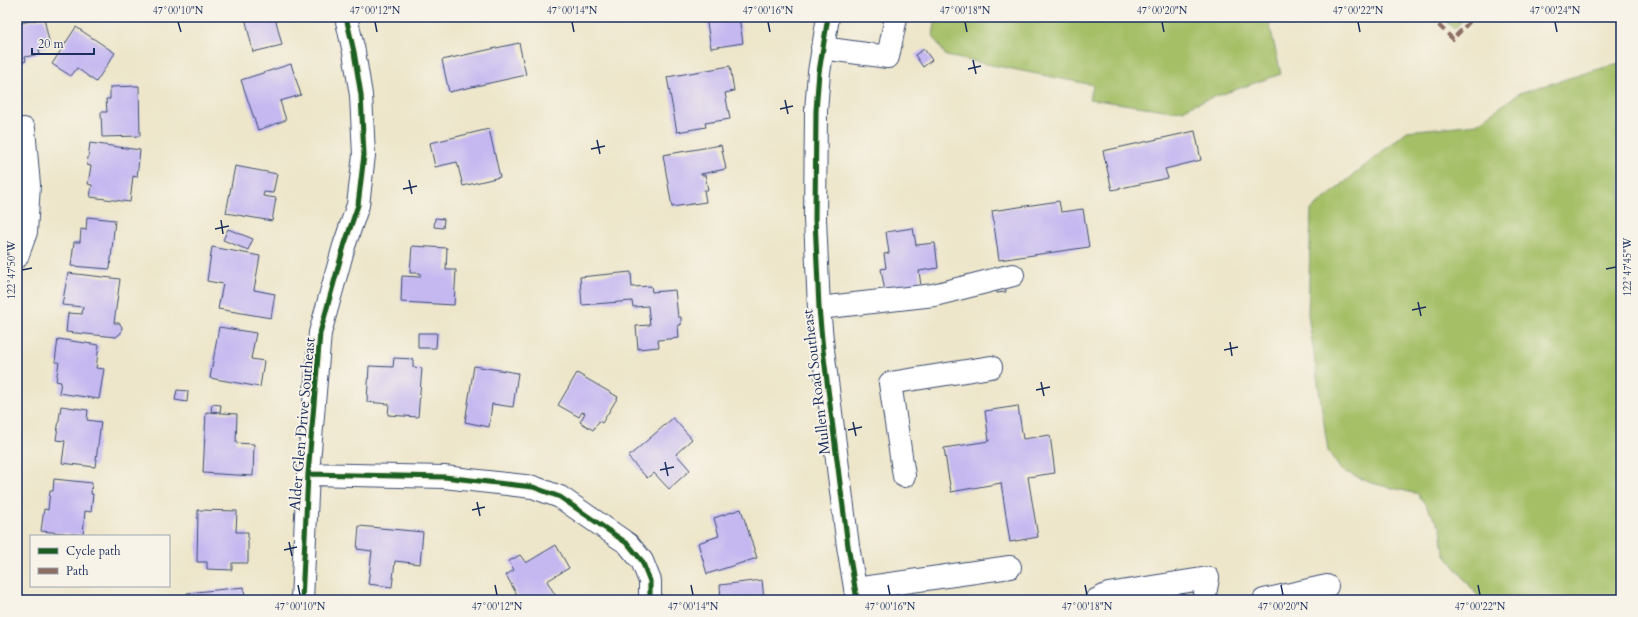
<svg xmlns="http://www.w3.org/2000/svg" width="1638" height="617" viewBox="0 0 1638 617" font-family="Cardo,serif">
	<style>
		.green { fill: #a4bf66; stroke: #607762 }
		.building { fill: #c5b8f1 }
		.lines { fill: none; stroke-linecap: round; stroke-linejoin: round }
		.minor-casing { stroke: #3a4a6e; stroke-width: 24 }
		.minor { stroke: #fff; stroke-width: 22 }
		.quiet { stroke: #8d6e63; stroke-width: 4; stroke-dasharray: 8 4; stroke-linecap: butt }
		.cycleway-casing { stroke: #f7f3e8; stroke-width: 8 }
		.cycleway { stroke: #1b5e20; stroke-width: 5 }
		.ticks { fill: none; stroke: #1b2f5e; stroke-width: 1.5 }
		.labels { text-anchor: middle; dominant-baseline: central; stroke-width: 4; stroke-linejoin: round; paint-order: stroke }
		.street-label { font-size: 15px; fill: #1b2f5e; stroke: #f7f3e8 }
		.neatline { fill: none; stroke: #1b2f5e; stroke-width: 1.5 }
		.ticks-label { font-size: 10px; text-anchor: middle; fill: #1b2f5e }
	</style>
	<rect width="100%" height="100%" fill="#f7f3e8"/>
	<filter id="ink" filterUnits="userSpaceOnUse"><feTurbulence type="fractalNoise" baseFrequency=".025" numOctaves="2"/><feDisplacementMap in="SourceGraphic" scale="8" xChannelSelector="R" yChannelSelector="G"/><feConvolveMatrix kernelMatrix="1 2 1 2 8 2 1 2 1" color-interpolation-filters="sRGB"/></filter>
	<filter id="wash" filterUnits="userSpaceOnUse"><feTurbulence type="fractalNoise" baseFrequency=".012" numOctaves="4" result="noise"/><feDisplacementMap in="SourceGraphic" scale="16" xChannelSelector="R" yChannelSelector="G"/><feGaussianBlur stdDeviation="0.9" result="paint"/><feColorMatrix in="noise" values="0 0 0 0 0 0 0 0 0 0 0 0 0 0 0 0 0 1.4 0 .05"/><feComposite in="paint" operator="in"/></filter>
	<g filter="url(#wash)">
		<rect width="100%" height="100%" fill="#ede6ca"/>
		<path class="green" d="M936,17H1268L1281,74L1194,104L1183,110L1172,111L1089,99L1093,85L946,56L933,36Z
			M1442,17H1466L1454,29Z
			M1621,60V600H1481L1444,553L1441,528L1418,494L1371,483L1341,470L1328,451L1308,314L1311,210L1407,131L1477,124L1519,93L1619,63Z"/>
		<g id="blocks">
			<path class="building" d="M245,17H275L282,45L253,52Z
				M706,17H739L743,43L711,48Z
				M44,18L50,46L39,49L40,54L25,57L26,61L17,64V24Z
				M76,27L115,53L96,82L77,68L71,76L52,64Z
				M519,43L526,75L449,92L442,60Z
				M924,49L932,60L923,67L915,55Z
				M291,64L301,95L280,101L286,120L258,130L241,80Z
				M730,66L734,91L725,93L730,119L705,123L706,127L677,132L667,77Z
				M139,86L140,136L102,137L101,112H107L106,99H110V87Z
				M489,129L500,177L463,186L457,162L435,167L430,143Z
				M1195,131L1201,160L1165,169L1168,178L1112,190L1103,151Z
				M90,143L140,150L137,177L133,176L130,202L90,197L92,185L88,184L91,166L87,165Z
				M721,145L726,169L701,174V175H705L708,190H704L706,202L672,207L663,155Z
				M235,166L277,174L273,193L264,192L263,196L276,198L272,221L226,213Z
				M1059,201L1061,212L1083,209L1089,247L999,260L992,211Z
				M87,217L115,220L110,269L71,266L74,242H80L81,229L86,230Z
				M435,218L444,219L443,228L434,227Z
				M913,228L916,245L935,243L938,268L919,271L921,286L885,292L881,269L886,268L884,254L889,253L886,232Z
				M228,229L253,239L248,250L223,240Z
				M412,246L447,248L446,270H456L454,305L401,302L402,276L420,277V273H410Z
				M212,247L260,256L254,290L275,294L271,318L218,309L223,284L207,281Z
				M631,272L632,287L651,286L652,292L675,290L678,317H681V325H678L679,338L658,340L659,347L638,349L636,326L650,325L648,306L633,307L632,301L582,305L580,277Z
				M68,273L120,279L114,323H119L122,327L121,333L116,337L66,332L68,313L82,314L83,307L62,305Z
				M1005,285L1006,292L997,293L996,286Z
				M219,327L256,333L251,359L264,361L260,387L210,378Z
				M418,333H437L436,348H418Z
				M58,339L99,345L96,368L104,369L99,399L59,393L61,382L56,381L59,362H55Z
				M394,358L413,359V367L422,368L418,417L388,415L389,404L367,402L369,366L393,367Z
				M474,366L518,373L513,407L492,404L489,427L465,422Z
				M577,373L618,397L602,423L599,421L593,430L580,422L585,413L582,412L579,417L558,405Z
				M177,390L188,391L187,402L175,400Z
				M212,404L221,405L220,412L211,411Z
				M61,406L88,410L87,420L101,422L95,467L62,463L65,441L56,440Z
				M1018,406L1023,439L1050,435L1055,473L1028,477L1038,537L1010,542L1001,483L951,492L944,448L989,441L985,411Z
				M206,412L237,414L236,443L254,444L253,476L203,473Z
				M673,418L692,439L676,454L690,470L669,489L654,473L647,478L628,457Z
				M54,479L92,483L91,494H93L91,512L85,511L83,535L41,531L44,509L48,510L50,491H53Z
				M741,509L757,558L707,574L698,543L719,536L714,518Z
				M198,510L237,511L236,532H248V563H232V570L207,569V562H197Z
				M359,526L423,532L420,564L395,561L392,587L368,584L372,551L357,549Z
				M556,545L569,568L547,581L555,595L546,600H520L506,575L514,570L509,561L520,555L526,563Z
				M762,580L764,600H721L720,585Z
				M244,587L245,600H188L187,593Z"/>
		</g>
	</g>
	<g filter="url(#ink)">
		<use href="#blocks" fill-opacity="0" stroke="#3a4a6e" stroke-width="1"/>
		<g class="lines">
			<defs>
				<path id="minor" d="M828,17L819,72L816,111L815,219L819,308L823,350L848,546L857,600
					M822,48L888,57L896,17
					M17,257L26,232L29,185L24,129
					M819,308L934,295L1013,275
					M308,474L444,477L533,487L560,497L628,544L642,561L650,581V600
					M904,476L890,383L991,367
					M855,589L1010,567
					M302,600L308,474L320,333L344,246L358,205L364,155L361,95L354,52L346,17
					M1096,600L1108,594L1208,578L1204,600
					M1264,600L1327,586"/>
			</defs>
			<use href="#minor" class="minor-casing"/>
			<use href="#minor" class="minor"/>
			<path class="quiet" d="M1430,17L1453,39L1474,17"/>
			<defs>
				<path id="cycleway" d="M828,17L819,72L816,111L815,219L819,308L823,350L848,546L857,600
					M308,474L444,477L533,487L560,497L628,544L642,561L650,581V600
					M302,600L308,474L320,333L344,246L358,205L364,155L361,95L354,52L346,17"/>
			</defs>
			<use href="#cycleway" class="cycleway-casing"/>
			<use href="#cycleway" class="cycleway"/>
		</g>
	</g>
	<path class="ticks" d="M178,22L181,32M375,22L377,32M572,22L574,32M768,22L770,32M965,22L967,32M1162,22L1164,32M1358,22L1360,32M1555,22L1557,32M973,60L976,74M968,69L981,66M785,100L788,114M780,109L793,106M597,140L600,154M591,149L605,146M409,180L412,194M403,189L417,186M221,220L223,234M215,229L229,226M1606,269L1616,267M22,270L32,268M1418,302L1421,316M1412,310L1426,307M1230,342L1232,356M1224,350L1238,347M1041,382L1044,396M1036,390L1050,387M853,422L856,436M848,430L862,427M665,462L668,476M660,470L674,467M477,502L480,516M472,510L485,507M289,542L292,556M284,550L297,547M298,585L300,595M495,585L497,595M691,585L693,595M888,585L890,595M1085,585L1087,595M1281,585L1283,595M1478,585L1480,595"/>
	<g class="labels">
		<g class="street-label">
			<text transform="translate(816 382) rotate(-97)">Mullen Road Southeast</text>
			<text transform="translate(302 424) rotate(-85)">Alder Glen Drive Southeast</text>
		</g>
	</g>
	<rect width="1638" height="617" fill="none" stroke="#f7f3e8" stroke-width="44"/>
	<rect x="30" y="535" width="140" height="52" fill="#f7f3e8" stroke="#9fa5b1"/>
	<rect x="38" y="548" width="20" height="6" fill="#1b5e20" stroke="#9fa5b1"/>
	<text x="66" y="555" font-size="12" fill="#1b2f5e">Cycle path</text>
	<rect x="38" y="568" width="20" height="6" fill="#8d6e63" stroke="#9fa5b1"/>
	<text x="66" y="575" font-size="12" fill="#1b2f5e">Path</text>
	<path d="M32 48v6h62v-6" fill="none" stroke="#1b2f5e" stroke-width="2"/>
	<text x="38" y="48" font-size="12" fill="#1b2f5e" stroke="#f7f3e8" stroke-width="3" paint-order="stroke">20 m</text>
	<rect x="22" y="22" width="1594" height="573" class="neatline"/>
	<g class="ticks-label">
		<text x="178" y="14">47°00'10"N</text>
		<text x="375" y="14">47°00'12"N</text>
		<text x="572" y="14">47°00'14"N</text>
		<text x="768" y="14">47°00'16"N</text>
		<text x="965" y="14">47°00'18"N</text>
		<text x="1162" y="14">47°00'20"N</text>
		<text x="1358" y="14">47°00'22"N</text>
		<text x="1555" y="14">47°00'24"N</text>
		<text transform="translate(1627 267) rotate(-90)" y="4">122°47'45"W</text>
		<text transform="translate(11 270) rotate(-90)" y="4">122°47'50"W</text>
		<text x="300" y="610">47°00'10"N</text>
		<text x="497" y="610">47°00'12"N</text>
		<text x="693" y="610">47°00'14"N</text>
		<text x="890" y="610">47°00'16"N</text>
		<text x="1087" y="610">47°00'18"N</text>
		<text x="1283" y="610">47°00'20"N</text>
		<text x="1480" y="610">47°00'22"N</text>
	</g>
</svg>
